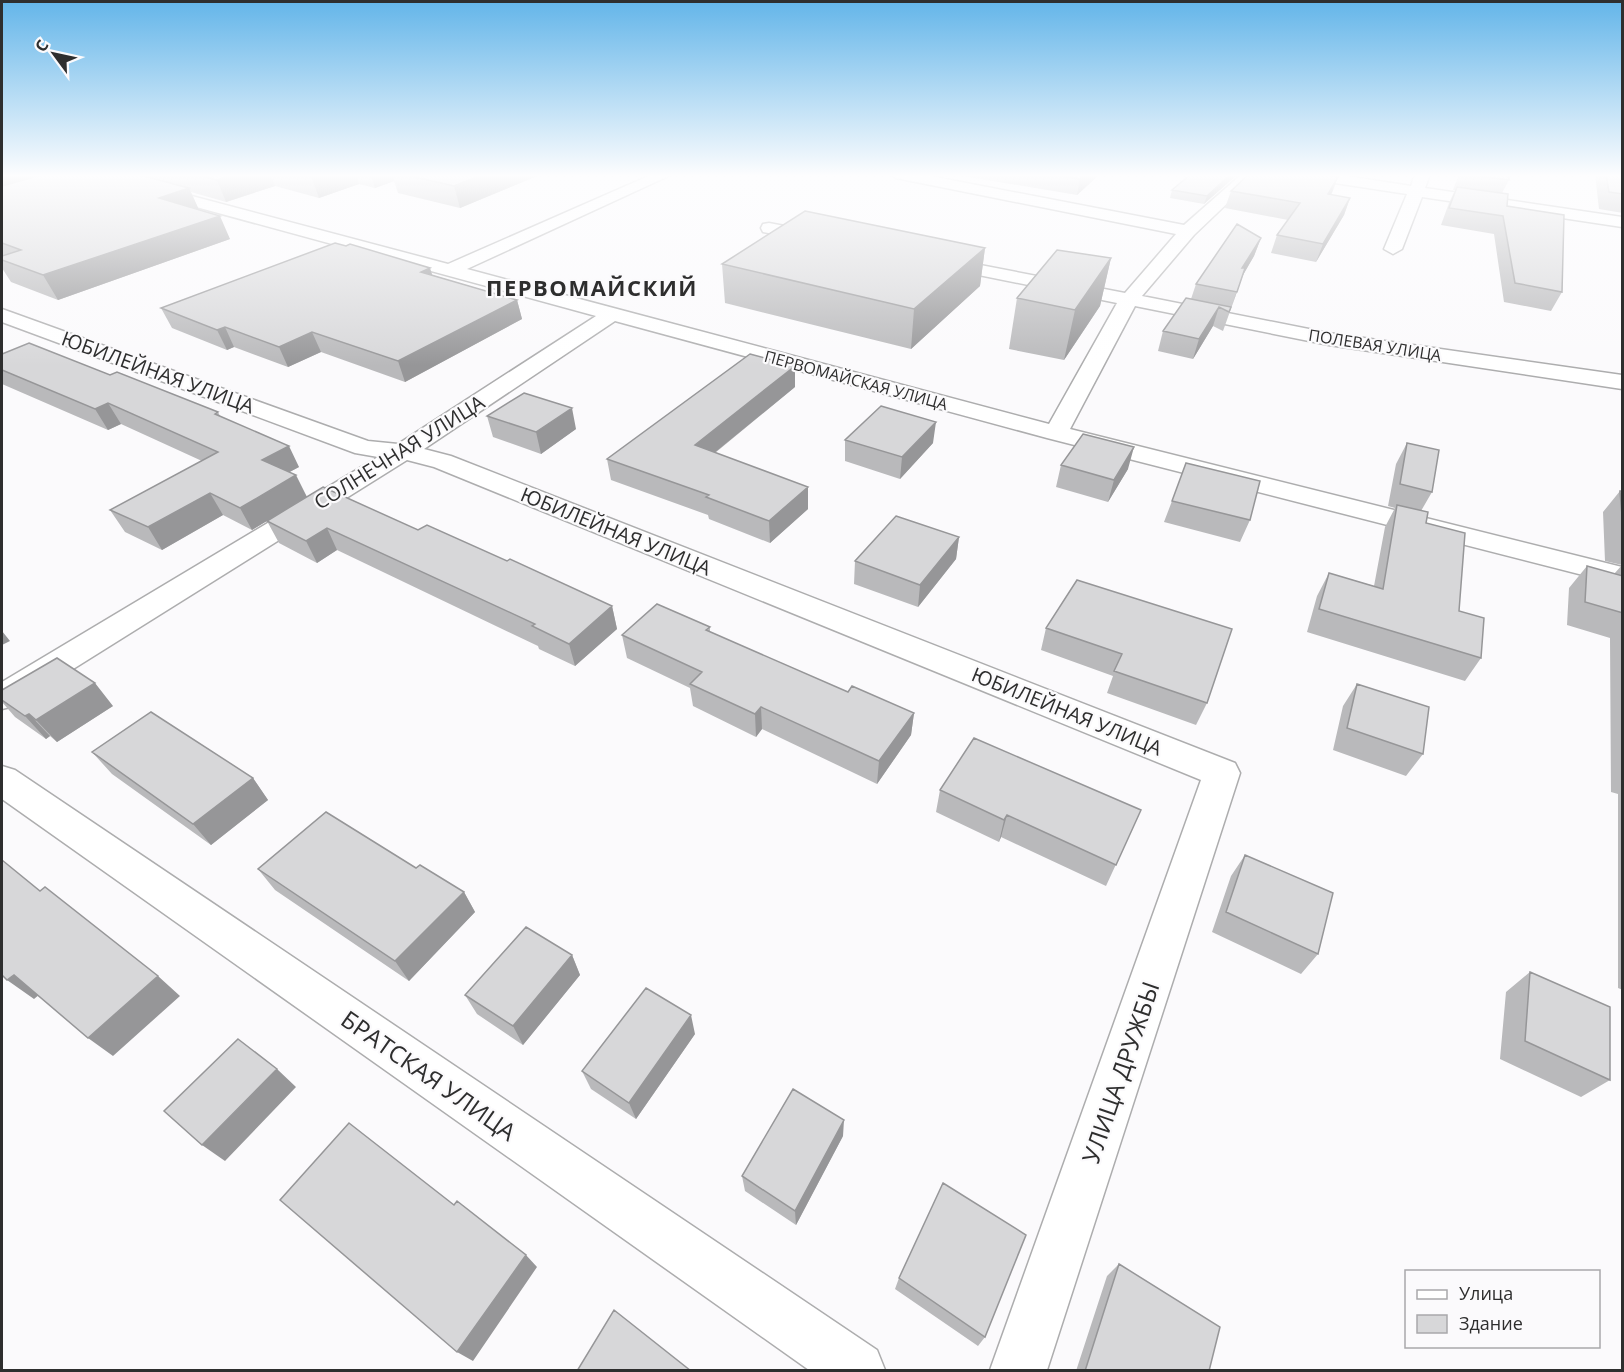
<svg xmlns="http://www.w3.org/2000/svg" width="1624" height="1372" viewBox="0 0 1624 1372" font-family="'Open Sans',sans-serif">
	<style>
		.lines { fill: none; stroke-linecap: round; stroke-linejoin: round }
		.minor-casing { stroke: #adadae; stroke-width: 3 }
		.minor { fill: #fff; fill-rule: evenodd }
		.wall { fill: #b9b9bb }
		.shaded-wall { fill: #969698 }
		.building { fill: #d7d7d9; stroke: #969698; stroke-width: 1.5 }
		.labels { text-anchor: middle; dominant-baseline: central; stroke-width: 4.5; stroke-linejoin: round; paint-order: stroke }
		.far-street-label { font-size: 16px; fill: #2e2e2e; stroke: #fbfafc }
		.street-label { font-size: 20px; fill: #2e2e2e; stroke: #fbfafc }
		.far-district-label { font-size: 22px; font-weight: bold; letter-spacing: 1.5px; fill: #2e2e2e; stroke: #fbfafc }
		.near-street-label { font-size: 24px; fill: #2e2e2e; stroke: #fbfafc }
	</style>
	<rect width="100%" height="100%" fill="#fbfafc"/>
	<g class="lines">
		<defs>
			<path id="minor" d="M84,174H109L448,264L653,174H673L467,269L1049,424L1117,303L939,267L930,262L939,257L1125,293L1176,234L896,178L889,174H920L1184,225L1242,174H1258L1194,235L1142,296L1329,333L1622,375V389L1329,345L1135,306L1070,429L1622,567V585L1047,438L615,321L424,449L451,456L1235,763L1240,773L1047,1370H990L1201,780L434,467L407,460L14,706L2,709V682L378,457L355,453L2,322V309L368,441L398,444L596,316L86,177Z
				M1295,174H1334L1411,186L1415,174H1430L1425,188L1622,217V227L1422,197L1402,249L1393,254L1384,249L1407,194L1302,178Z
				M769,223L821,233L830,238L821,243L763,232L761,228L763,224Z
				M2,766L15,770L877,1350L885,1370H809L2,799Z"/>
		</defs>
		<use href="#minor" class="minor-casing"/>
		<use href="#minor" class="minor"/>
	</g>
	<path class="wall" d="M2,174H542L460,208L398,193L394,181L375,188L359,184L319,198L275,186L226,202L191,192L199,210L230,239L58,300L11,282L2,268Z
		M951,174H1100L1077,195Z
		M1238,174L1204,204L1170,198L1172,190Z
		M1459,174H1509V180L1502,193L1507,206L1562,292L1551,311L1504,302L1494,234L1441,225L1449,203L1455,190H1453Z
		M1595,174H1623V213L1599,209Z
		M1231,191L1331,195L1350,198L1344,215L1316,262L1271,253L1277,235L1288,220L1225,208Z
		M1261,238L1254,256L1243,275L1223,331L1213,326L1193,359L1158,351L1163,331L1191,299L1196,284Z
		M985,248L980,286L911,349L725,303L722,264Z
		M1111,258L1100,306L1064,360L1009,349L1017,298Z
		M432,275L517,300L522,319L405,382L321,352L288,367L234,347L227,350L172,328L161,308Z
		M2,354L110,375L218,412L220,416L299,467L289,472L307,497L418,530L507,561L612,606L617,629L575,666L539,649L538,646L337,550L317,563L279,543L267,521L281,512L252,530L223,515L162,550L125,532L110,510L202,461L121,424L108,430L2,384Z
		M795,387L715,453L808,509L770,543L709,519L708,515L611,480L607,459Z
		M487,416L576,429L541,454L493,437Z
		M845,440L933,443L900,479L845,461Z
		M1407,443L1432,492L1421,511L1459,611L1481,658L1465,681L1307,632L1317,596L1329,573L1374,586L1385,527L1395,508L1388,506L1396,464Z
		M1061,465L1128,469L1108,502L1056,487Z
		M1620,491H1623V990L1618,988V794L1611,792L1610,638L1567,625L1569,588L1587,566L1614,574L1622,565L1605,561L1603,512Z
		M1172,501L1250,520L1240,542L1164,522Z
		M959,537L956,559L918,607L854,584L855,561Z
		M1077,580L1207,703L1196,725L1107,693L1113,676L1041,650L1046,628Z
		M710,627V632L848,692L914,713L911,735L877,784L762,729L756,737L693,706L690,688L627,658L622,635Z
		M1357,684L1423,754L1406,776L1333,750L1343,706Z
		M2,690L113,706L57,742L50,736L46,739L15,717L2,702Z
		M92,752L253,778L268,800L211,845L112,774Z
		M940,790L1141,810L1106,886L1001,837L999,842L936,812Z
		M1245,855L1318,954L1301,974L1212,932L1231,876Z
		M416,868L464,892L475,912L409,981L275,890L258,869Z
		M572,955L580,975L523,1045L477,1014L465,995Z
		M1530,972L1610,1080L1581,1097L1500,1059L1506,992Z
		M695,1034L636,1119L591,1089L582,1071Z
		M843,1136L796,1225L745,1191L742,1176Z
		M1119,1264L1209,1371H1076L1107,1276Z
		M899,1278L985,1337L978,1346L895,1289Z"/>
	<path class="shaded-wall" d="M2,174H76L2,197Z
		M235,174H270L275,186L226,202L217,180Z
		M317,174H356L359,184L319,198L311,176Z
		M371,174H392L394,181L375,188Z
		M484,174H542L460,208L454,186Z
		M1086,174H1100L1077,195L1080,179Z
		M1231,174H1238L1204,204L1207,196Z
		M1338,177L1332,193L1321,211L1328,194Z
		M189,188L199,210L159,198Z
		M1350,198L1344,215L1316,262L1323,244Z
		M220,216L230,239L58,300L43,275Z
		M1261,238L1254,256L1243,275L1230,311L1242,276V268Z
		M985,248L980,286L911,349L914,309Z
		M1111,258L1100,306L1064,360L1075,310Z
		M430,268L436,286L421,272Z
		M517,300L522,319L405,382L398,361Z
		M1219,307L1213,326L1193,359L1199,339Z
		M225,327L234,347L227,350L217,330Z
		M312,332L321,352L288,367L279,347Z
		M795,366V387L697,467L695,445Z
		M108,403L121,424L108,430L95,409Z
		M572,408L576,429L541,454L536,432Z
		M936,422L933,443L900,479L902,457Z
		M289,446L299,467L273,481L262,460Z
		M1134,447L1128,469L1108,502L1114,480Z
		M296,475L307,497L252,530L240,508Z
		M808,487V509L770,543L769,521Z
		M210,493L223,515L162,550L148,527Z
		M327,528L337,550L317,563L306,541Z
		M959,537L956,559L918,607L920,585Z
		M612,606L617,629L575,666L569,644Z
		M2,631L10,641L2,645Z
		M95,683L113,706L57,742L36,720Z
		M761,707L762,729L756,737L755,714Z
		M914,713L911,735L877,784L879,761Z
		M29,714L50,736L46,739L25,716Z
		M253,778L268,800L211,845L193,824Z
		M1007,815L1001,837L999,842L1004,820Z
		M464,892L475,912L409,981L395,961Z
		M572,955L580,975L523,1045L513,1026Z
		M14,975L40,994L34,999L7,980Z
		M158,976L180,996L113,1056L88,1038Z
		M691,1015L695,1034L636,1119L629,1103Z
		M277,1069L296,1087L225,1161L202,1145Z
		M844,1120L843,1136L796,1225L795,1211Z
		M526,1255L537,1267L473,1361L457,1352Z"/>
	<path class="building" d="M44,174H136L189,188L159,198L220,216L43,275L2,260V256L21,250L2,243V186Z
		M196,174H235L217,180Z
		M304,174H317L311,176Z
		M402,174H484L454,186Z
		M1050,174H1086L1080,179Z
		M1191,174H1231L1207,196L1172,190Z
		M1249,174H1322L1338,177L1328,194L1350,198L1323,244L1277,235L1300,203L1231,191Z
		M1466,174H1509V180Z
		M1606,174H1623V194L1609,192Z
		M1457,187L1508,194L1507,206L1564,215L1562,292L1515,283L1503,216L1449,208Z
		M805,211L985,248L914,309L722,264Z
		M1237,224L1261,238L1242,268H1245L1237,292L1196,284Z
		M335,243L346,246L350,244L430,268L421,272L517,300L398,361L312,332L279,347L225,327L217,330L161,308Z
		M1057,250L1111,258L1075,310L1017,298Z
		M1186,298L1231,307L1229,312L1219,307L1199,339L1163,331Z
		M29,343L110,375L117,372L218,412L215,414L289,446L262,460L296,475L240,508L210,493L148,527L110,510L218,452L108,403L95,409L2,370V354Z
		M750,354L795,366L695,445L808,487L769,521L706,497L709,495L607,459Z
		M524,393L572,408L536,432L487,416Z
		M881,406L936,422L902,457L845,440Z
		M1083,434L1134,447L1114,480L1061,465Z
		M1407,443L1439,450L1432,492L1400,484Z
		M1186,463L1260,481L1250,520L1172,501Z
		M323,487L418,530L427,525L507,561L510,559L612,606L569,644L532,626L535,624L327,528L306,541L267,521Z
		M1620,491H1623V528Z
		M1397,505L1428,512L1426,523L1465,533L1459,611L1484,618L1481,658L1319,609L1329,573L1383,589Z
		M896,516L959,537L920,585L855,561Z
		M1587,566L1623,576V613L1585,602Z
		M1077,580L1232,629L1207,703L1114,671L1122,654L1046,628Z
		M657,604L710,627L706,630L848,692L852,686L914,713L879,761L761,707L755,714L690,684L702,672L622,635Z
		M57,658L95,683L36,720L29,714L25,716L2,700V690Z
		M1357,684L1429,707L1423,754L1347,728Z
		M151,712L253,778L193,824L92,752Z
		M974,738L1141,810L1116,865L1007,815L1004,820L940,790Z
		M326,812L416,868L420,865L464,892L395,961L258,869Z
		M1245,855L1333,893L1318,954L1226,912Z
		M2,860L40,891L45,887L158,976L88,1038L14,975L7,980L2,975Z
		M526,927L572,955L513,1026L465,995Z
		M1530,972L1610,1007V1080L1525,1041Z
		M646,988L691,1015L629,1103L582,1071Z
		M238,1039L277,1069L202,1145L164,1111Z
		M793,1089L844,1120L795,1211L742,1176Z
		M349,1123L454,1205L457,1201L526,1255L457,1352L280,1200Z
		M943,1183L1026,1235L985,1337L899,1278Z
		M1119,1264L1220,1327L1209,1371H1085Z
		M614,1310L691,1371H577Z"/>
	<linearGradient id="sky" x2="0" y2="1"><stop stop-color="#63b5e9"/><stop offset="0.48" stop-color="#fdfdfe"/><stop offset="1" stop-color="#fdfdfe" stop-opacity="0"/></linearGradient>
	<rect width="1624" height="366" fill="url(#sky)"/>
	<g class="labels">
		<g class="far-street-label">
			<text transform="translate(1375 345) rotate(9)">ПОЛЕВАЯ УЛИЦА</text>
			<text transform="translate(856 380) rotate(15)">ПЕРВОМАЙСКАЯ УЛИЦА</text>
		</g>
		<g class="street-label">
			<text transform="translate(158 372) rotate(20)">ЮБИЛЕЙНАЯ УЛИЦА</text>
			<text transform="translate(399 452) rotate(-32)">СОЛНЕЧНАЯ УЛИЦА</text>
			<text transform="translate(616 531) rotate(22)">ЮБИЛЕЙНАЯ УЛИЦА</text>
			<text transform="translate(1067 711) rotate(22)">ЮБИЛЕЙНАЯ УЛИЦА</text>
		</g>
		<g class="far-district-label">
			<text x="592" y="287">ПЕРВОМАЙСКИЙ</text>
		</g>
		<g class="near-street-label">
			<text transform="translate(1120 1072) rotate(-71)">УЛИЦА ДРУЖБЫ</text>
			<text transform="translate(429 1075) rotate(35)">БРАТСКАЯ УЛИЦА</text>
		</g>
	</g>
	<rect width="1624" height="1372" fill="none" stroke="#2e2e2e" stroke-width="6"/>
	<rect x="1405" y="1270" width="195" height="78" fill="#fbfafc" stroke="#a9a8aa" stroke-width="1.5"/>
	<rect x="1417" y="1290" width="30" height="9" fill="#ffffff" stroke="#a9a8aa" stroke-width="1.5"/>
	<text x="1459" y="1300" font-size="18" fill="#2e2e2e">Улица</text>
	<rect x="1417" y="1315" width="30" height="18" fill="#d7d7d9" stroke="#a9a8aa" stroke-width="1.5"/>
	<text x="1459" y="1330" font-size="18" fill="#2e2e2e">Здание</text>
	<g transform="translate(54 54) rotate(303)" stroke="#fbfafc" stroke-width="4.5" paint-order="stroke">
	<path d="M0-4.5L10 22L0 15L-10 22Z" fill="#2e2e2e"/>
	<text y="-9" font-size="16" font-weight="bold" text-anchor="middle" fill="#2e2e2e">С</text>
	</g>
</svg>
